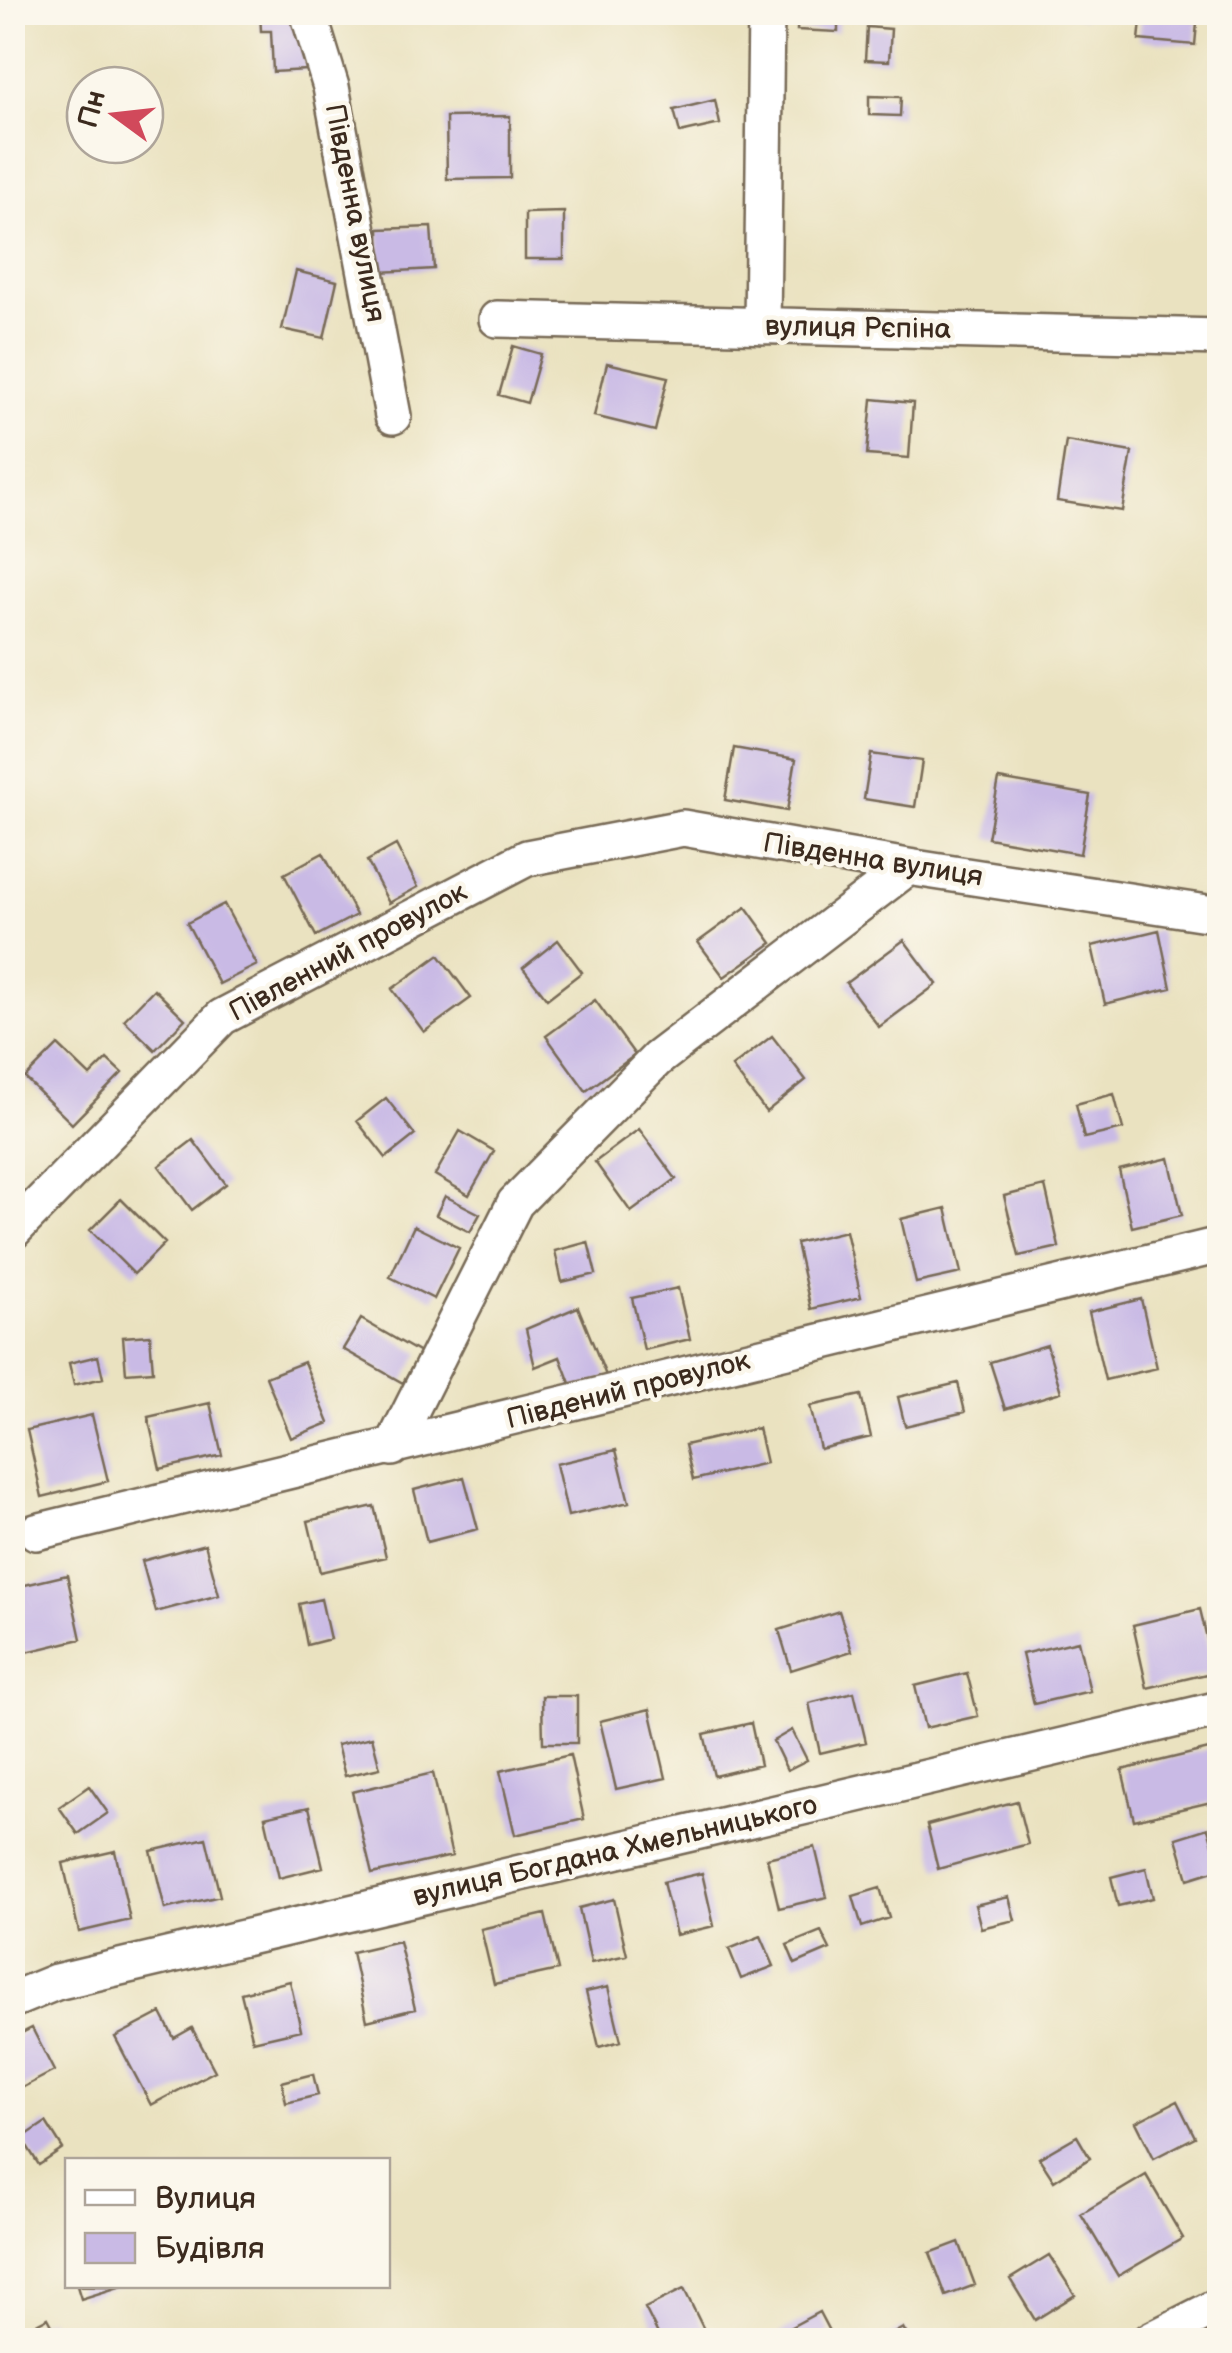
<svg xmlns="http://www.w3.org/2000/svg" width="1232" height="2353" viewBox="0 0 1232 2353" font-family="'Balsamiq Sans',sans-serif">
	<style>
		.building { fill: #c9bae5 }
		.lines { fill: none; stroke-linecap: round; stroke-linejoin: round }
		.street-casing { stroke: #786a57; stroke-width: 40 }
		.street { stroke: #fff; stroke-width: 35 }
		.labels { text-anchor: middle; dominant-baseline: central; stroke-width: 9; stroke-linejoin: round; paint-order: stroke }
		.street-label { font-size: 28px; fill: #3b2a1e; stroke: #fbf7ec }
	</style>
	<rect width="100%" height="100%" fill="#fbf7ec"/>
	<filter id="ink" filterUnits="userSpaceOnUse"><feTurbulence type="fractalNoise" baseFrequency=".01" numOctaves="2"/><feDisplacementMap in="SourceGraphic" scale="20" xChannelSelector="R" yChannelSelector="G"/><feConvolveMatrix kernelMatrix="1 2 1 2 8 2 1 2 1" color-interpolation-filters="sRGB"/></filter>
	<filter id="wash" filterUnits="userSpaceOnUse"><feTurbulence type="fractalNoise" baseFrequency=".0048" numOctaves="4" result="noise"/><feDisplacementMap in="SourceGraphic" scale="40" xChannelSelector="R" yChannelSelector="G"/><feGaussianBlur stdDeviation="2.25" result="paint"/><feColorMatrix in="noise" values="0 0 0 0 0 0 0 0 0 0 0 0 0 0 0 0 0 1.4 0 .05"/><feComposite in="paint" operator="in"/></filter>
	<g filter="url(#wash)">
		<rect width="100%" height="100%" fill="#eae2c0"/>
		<g id="blocks">
			<path class="building" d="M260,12H303L306,70L273,72L271,31H261Z
				M798,12H869V19L838,18V32L797,30Z
				M1061,12H1085L1084,19Z
				M1142,12H1198L1195,45L1139,40Z
				M867,27L891,29L889,61L865,60Z
				M869,96L901,97L900,116L869,115Z
				M715,100L720,124L680,133L674,110Z
				M510,116V178L447,179L446,117Z
				M564,212V259H525V213Z
				M431,227L434,269L380,272L379,229Z
				M296,271L337,281L324,338L282,329Z
				M513,346L541,354L527,403L499,395Z
				M607,363L668,377L655,431L594,416Z
				M872,399L913,403L909,458L867,455Z
				M1066,441L1132,452L1122,511L1057,501Z
				M734,748L796,759L787,811L725,800Z
				M871,754L922,761L915,807L864,799Z
				M999,779L1090,795L1080,854L988,838Z
				M396,845L418,887L389,903L367,861Z
				M323,853L356,915L316,936L284,874Z
				M224,904L257,965L219,984L187,923Z
				M746,907L772,943L724,977L698,942Z
				M1159,930L1171,988L1105,1004L1092,946Z
				M558,940L582,972L547,999L523,968Z
				M904,940L937,984L879,1027L846,983Z
				M439,955L471,998L424,1032L392,989Z
				M154,989L185,1019L155,1050L124,1020Z
				M595,1000L635,1055L586,1091L546,1036Z
				M772,1036L806,1080L766,1112L732,1067Z
				M58,1045L90,1076L107,1059L122,1073L72,1124L25,1078Z
				M1114,1094L1123,1129L1084,1138L1076,1104Z
				M386,1098L415,1135L386,1158L357,1121Z
				M639,1129L676,1179L631,1212L595,1162Z
				M460,1131L494,1151L469,1195L435,1175Z
				M193,1140L226,1184L192,1210L159,1166Z
				M1169,1158L1182,1215L1132,1227L1119,1170Z
				M1045,1186L1059,1247L1019,1256L1004,1196Z
				M445,1196L480,1214L470,1232L436,1215Z
				M121,1199L165,1243L134,1274L90,1230Z
				M946,1208L961,1273L916,1283L901,1219Z
				M414,1226L459,1248L434,1299L390,1277Z
				M846,1231L861,1297L811,1309L796,1243Z
				M588,1242L596,1274L562,1282L555,1251Z
				M678,1288L690,1339L644,1350L632,1298Z
				M1141,1299L1157,1368L1105,1380L1089,1312Z
				M578,1307L607,1378L573,1391L560,1357L535,1367L526,1329Z
				M361,1319L420,1353L403,1383L343,1349Z
				M150,1335L153,1371L126,1373L123,1337Z
				M1047,1345L1061,1392L1005,1409L990,1362Z
				M98,1356L103,1378L74,1385L69,1363Z
				M304,1362L329,1423L291,1438L266,1377Z
				M958,1383L965,1412L905,1426L898,1397Z
				M861,1395L871,1437L820,1449L810,1406Z
				M210,1403L222,1455L160,1469L148,1417Z
				M92,1415L108,1481L42,1497L27,1430Z
				M758,1428L766,1463L693,1480L685,1445Z
				M616,1450L629,1502L568,1516L556,1464Z
				M464,1477L478,1529L427,1542L414,1490Z
				M374,1506L386,1557L320,1572L308,1521Z
				M205,1544L219,1595L156,1612L142,1561Z
				M67,1575L81,1639L14,1655L12,1588Z
				M321,1599L330,1639L307,1645L299,1604Z
				M1200,1609L1215,1672L1147,1688L1133,1625Z
				M839,1611L852,1651L791,1670L779,1630Z
				M1078,1641L1090,1691L1034,1704L1022,1654Z
				M967,1673L978,1716L925,1728L915,1686Z
				M854,1692L866,1742L820,1753L809,1703Z
				M542,1696H577V1743H543Z
				M650,1709L666,1778L616,1789L600,1721Z
				M751,1723L760,1765L714,1776L704,1734Z
				M792,1730L807,1760L787,1770L773,1741Z
				M372,1737L380,1768L345,1776L337,1745Z
				M1213,1748L1220,1776V1800L1134,1820L1122,1770Z
				M570,1755L584,1819L515,1835L500,1771Z
				M433,1773L452,1856L372,1874L352,1792Z
				M89,1786L108,1813L78,1834L59,1807Z
				M1017,1801L1028,1844L938,1869L927,1825Z
				M309,1807L323,1867L279,1878L265,1817Z
				M1208,1828L1220,1869L1188,1879L1176,1838Z
				M206,1838L220,1896L165,1909L151,1851Z
				M815,1847L827,1897L779,1908L767,1858Z
				M115,1851L130,1920L79,1932L63,1863Z
				M1146,1868L1153,1898L1118,1906L1111,1877Z
				M702,1873L714,1926L676,1935L663,1882Z
				M880,1888L889,1918L862,1927L853,1896Z
				M1009,1897L1015,1920L981,1928L975,1905Z
				M614,1899L627,1955L591,1963L579,1908Z
				M545,1914L558,1970L494,1984L481,1929Z
				M821,1931L830,1949L795,1964L787,1945Z
				M761,1936L774,1966L741,1979L729,1949Z
				M399,1941L415,2009L367,2021L352,1952Z
				M290,1981L301,2030L253,2041L241,1993Z
				M608,1987L621,2041L599,2047L586,1992Z
				M161,2013L174,2038L192,2028L215,2071L151,2105L115,2037Z
				M32,2028L54,2071L12,2093V2038Z
				M313,2074L318,2095L286,2103L282,2082Z
				M1177,2101L1195,2137L1154,2158L1136,2122Z
				M46,2122L63,2149L39,2165L22,2138Z
				M1077,2136L1090,2158L1054,2181L1039,2158Z
				M1146,2175L1183,2238L1118,2276L1081,2214Z
				M959,2242L975,2285L946,2296L930,2253Z
				M1049,2255L1075,2295L1035,2320L1010,2279Z
				M77,2286H122L81,2299Z
				M684,2289L709,2340H661L645,2308Z
				M819,2312L830,2333L816,2340H784L780,2333Z
				M48,2318L60,2340H26L21,2332Z
				M903,2328L910,2340H882Z"/>
		</g>
	</g>
	<g filter="url(#ink)">
		<use href="#blocks" fill-opacity="0" stroke="#786a57" stroke-width="2.5"/>
		<g class="lines">
			<defs>
				<path id="street" d="M308,12L331,87L393,416
					M497,319L1220,337
					M762,326L766,12
					M12,1232L222,1017L527,858L683,828L908,867L1220,915
					M392,1448L515,1203L657,1059L908,867
					M36,1532L1220,1245
					M12,2000L56,1982L1220,1709
					M1151,2340L1220,2305"/>
			</defs>
			<use href="#street" class="street-casing"/>
			<use href="#street" class="street"/>
		</g>
	</g>
	<g class="labels">
		<g class="street-label">
			<text transform="translate(355 213) rotate(79)">Південна вулиця</text>
			<text transform="translate(858 328) rotate(1)">вулиця Рєпіна</text>
			<text transform="translate(873 860) rotate(9)">Південна вулиця</text>
			<text transform="translate(348 952) rotate(-28)">Півленний провулок</text>
			<text transform="translate(628 1390) rotate(-14)">Південий провулок</text>
			<text transform="translate(615 1851) rotate(-13)">вулиця Богдана Хмельницького</text>
		</g>
	</g>
	<rect width="1232" height="2353" fill="none" stroke="#fbf7ec" stroke-width="50"/>
	<rect x="65" y="2158" width="325" height="130" fill="#fbf7ec" stroke="#aea59a" stroke-width="2.5"/>
	<rect x="85" y="2190" width="50" height="15" fill="#ffffff" stroke="#aea59a" stroke-width="2.5"/>
	<text x="155" y="2208" font-size="30" fill="#3b2a1e">Вулиця</text>
	<rect x="85" y="2233" width="50" height="30" fill="#c9bae5" stroke="#aea59a" stroke-width="2.5"/>
	<text x="155" y="2258" font-size="30" fill="#3b2a1e">Будівля</text>
	<g transform="translate(115 115) rotate(285)"><circle r="48" fill="#fbf7ec" stroke="#aea59a" stroke-width="2.5"/>
	<path d="M0-8L18 38L0 25L-18 38Z" fill="#d1495b"/>
	<text y="-15" font-size="28" font-weight="bold" text-anchor="middle" fill="#3b2a1e">Пн</text>
	</g>
</svg>
